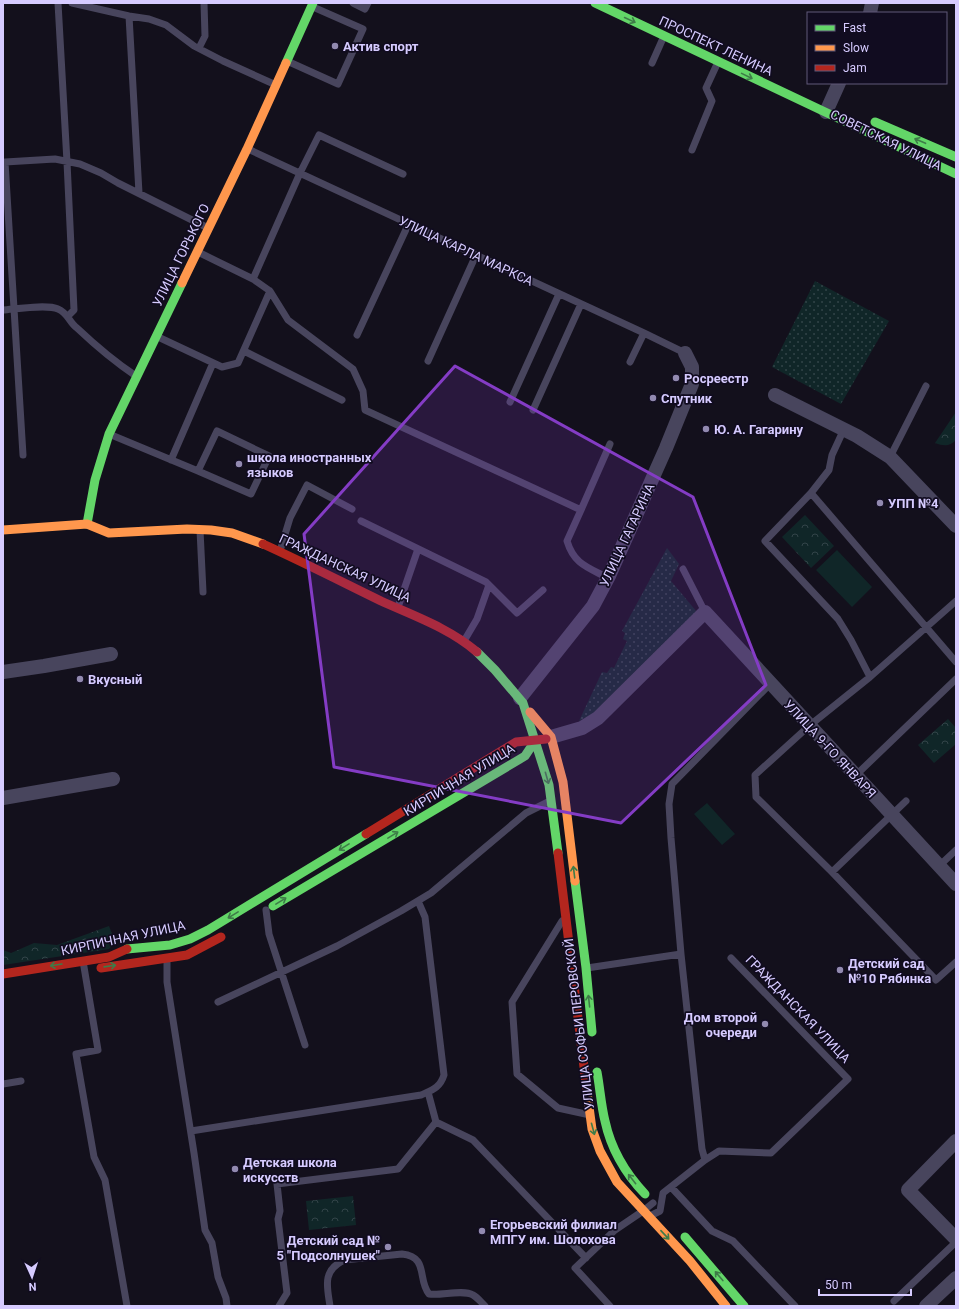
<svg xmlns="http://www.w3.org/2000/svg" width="959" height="1309" viewBox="0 0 959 1309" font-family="Roboto,sans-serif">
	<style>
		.grass { fill: url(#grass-dots) }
		.forest { fill: url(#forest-crowns) }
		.pitch { fill: #102628 }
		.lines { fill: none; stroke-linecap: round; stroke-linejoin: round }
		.lane { stroke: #48455d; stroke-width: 7 }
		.street { stroke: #48455d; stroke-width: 14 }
		.fast { stroke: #63d668; stroke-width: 9 }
		.slow { stroke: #ff974d; stroke-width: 9 }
		.jam { stroke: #b3261e; stroke-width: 9 }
		.oneway { stroke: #3e7b48 }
		.marked { fill: #843cc5; fill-opacity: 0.2; stroke: #843cc5; stroke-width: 3; stroke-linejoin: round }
		.poi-dot { fill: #928ab0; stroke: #110c20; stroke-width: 1.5 }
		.labels { text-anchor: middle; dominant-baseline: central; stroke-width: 3.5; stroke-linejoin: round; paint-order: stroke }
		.poi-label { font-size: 13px; font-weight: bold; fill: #d6cbff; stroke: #110c20; text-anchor: start }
		.street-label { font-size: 13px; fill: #d6cbff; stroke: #110c20 }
	</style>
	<defs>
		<pattern id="grass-dots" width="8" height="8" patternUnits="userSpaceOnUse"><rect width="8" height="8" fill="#102628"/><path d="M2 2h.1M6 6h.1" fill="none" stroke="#324448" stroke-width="1.8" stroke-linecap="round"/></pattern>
		<pattern id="forest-crowns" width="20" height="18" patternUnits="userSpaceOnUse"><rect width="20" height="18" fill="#102628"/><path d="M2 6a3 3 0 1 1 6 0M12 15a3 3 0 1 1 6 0" fill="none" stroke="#324448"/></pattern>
	</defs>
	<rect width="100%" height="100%" fill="#13101c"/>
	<path class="grass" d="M815,281L889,321L841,404L772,367Z
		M667,548L679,564L671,581L697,612L593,714L579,721L602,672L607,673L611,667L614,668L627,641L623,639L625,633L622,631Z"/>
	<path class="forest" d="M956,412V440C949,447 944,446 935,443Z
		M805,515L834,546L811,568L782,537Z
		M948,719L956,728V744L934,763L918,745Z
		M109,926L115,942L109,949L3,965V950L11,953L34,943L57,945Z
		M353,1196L356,1225L309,1230L306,1201Z"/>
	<path class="pitch" d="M837,550L872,587L852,607L816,570Z
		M707,803L735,834L722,845L694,814Z"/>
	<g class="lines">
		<path class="lane" d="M58,3L67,162L74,310L68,316
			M72,3L129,16L149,19L166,25L194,46L223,61L276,85
			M353,3L365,9L368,3
			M129,16L139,193
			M199,48L205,36L204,3
			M287,61L338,84L363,29L313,7
			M652,63L664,36
			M248,149L644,333L685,353
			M692,150L712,101L706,88L718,62
			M198,252L253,279
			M270,291L288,320L353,369L363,391L365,410L581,510L567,541C574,564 587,567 608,578
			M3,310C16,309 47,304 58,309C68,313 69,322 77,328C96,346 115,362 136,376
			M357,335L409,223
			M156,336L222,367L238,363L270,291L253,279L300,173L319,135L403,174
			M244,351L342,400
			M428,361L476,255
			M630,362L644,333
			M510,402L559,294
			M533,410L581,304
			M844,429L832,455L829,470L811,493L765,541L838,619L851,640L870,677
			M109,434L198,471L217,431L269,456L251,494L198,471
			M23,455L5,162L55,159L80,164L101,173L118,183L208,228
			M890,457L926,386
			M171,460L213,363
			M811,493L956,662
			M581,510L610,444
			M361,521L486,582L517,613L543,590
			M200,530L203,592
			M280,551L290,518L307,485L352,509
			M683,569L705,612
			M398,607L418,549
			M464,641L477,619L489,585
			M855,776L956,679
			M906,801L832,872L756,797L755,775L809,726L870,677L956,601
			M939,866L956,850
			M832,872L936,980L956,962
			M266,910L269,934L305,1045
			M562,921L512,1002L517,1074L558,1108L590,1115
			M681,954L702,1149L705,1160
			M167,959V982L194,1153L205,1230L212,1243L218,1277L226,1298L227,1306
			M83,961L98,1050L76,1054L94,1157L105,1180L127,1306
			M587,968L681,954L671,838L669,804L672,784L770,684
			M218,1002L337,946L401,911L431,893L526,813L550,801
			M3,1084L21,1081
			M428,1092L436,1122
			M191,1131L421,1095C432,1090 440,1088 444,1075L425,917L418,901
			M671,1187L712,1231L733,1241L795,1306
			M650,1216L660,1211L663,1193L705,1160L719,1151L771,1153L848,1079L731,958
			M894,1301L956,1242
			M279,1306L287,1293L278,1219L280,1211L277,1184L398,1169L436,1122L473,1140L586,1258
			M330,1306C327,1286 322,1271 344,1260L402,1254C429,1257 417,1279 429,1294C441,1296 463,1289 473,1295C477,1297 481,1302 485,1306
			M610,1306L575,1268L615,1230L643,1211L653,1203"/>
		<path class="street" d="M870,13L872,3
			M826,112L839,83
			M775,395L857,436L890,457L956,526
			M3,672L44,666L111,654
			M520,698L593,606L609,576L666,448L692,384V367L685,353
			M551,737L582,728L598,718L705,612L956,884
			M3,798L113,779
			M956,1141L908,1190L956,1239
			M926,1306L956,1278"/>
		<path class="fast" d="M595,3L956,174
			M286,63L313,3
			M875,122L956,157
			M87,524L95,480L109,434L182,283
			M477,652L495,670L523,703L549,785L558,853
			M575,881L586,968L592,1032
			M273,906L525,756L535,741
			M127,949L170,945L190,939L208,930L366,834
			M597,1072C600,1088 601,1105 605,1121C611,1149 626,1174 645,1194
			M685,1237L744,1306"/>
		<path class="slow" d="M182,283L247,149L286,63
			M3,530L87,524L109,533L187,529L211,530L232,533L263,544
			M530,712L551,737L563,782L575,881
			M587,1092L592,1129L600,1151L617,1182L690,1261L726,1306"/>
		<path class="jam" d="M263,544C303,562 342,582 381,601C414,616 449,628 477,652
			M366,834L516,742L546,739
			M558,853L587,1092
			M101,968L187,955L221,937
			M3,974L109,957L127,949"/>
	</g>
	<defs><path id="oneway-shaft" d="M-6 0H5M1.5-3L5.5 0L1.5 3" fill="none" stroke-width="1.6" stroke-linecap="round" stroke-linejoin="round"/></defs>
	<g class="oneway">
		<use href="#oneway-shaft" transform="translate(630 20) rotate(25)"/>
		<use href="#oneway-shaft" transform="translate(747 76) rotate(26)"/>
		<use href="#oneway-shaft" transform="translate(920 141) rotate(-157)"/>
		<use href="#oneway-shaft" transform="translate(547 778) rotate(74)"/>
		<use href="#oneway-shaft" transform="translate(393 835) rotate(-31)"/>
		<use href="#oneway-shaft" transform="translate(344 847) rotate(148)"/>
		<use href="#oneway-shaft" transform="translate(574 872) rotate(-97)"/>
		<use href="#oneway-shaft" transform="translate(281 901) rotate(-31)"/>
		<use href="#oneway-shaft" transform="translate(233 915) rotate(149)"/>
		<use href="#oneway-shaft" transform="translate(56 965) rotate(171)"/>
		<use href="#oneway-shaft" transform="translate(110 966) rotate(-8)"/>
		<use href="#oneway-shaft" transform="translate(589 1001) rotate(-96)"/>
		<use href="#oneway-shaft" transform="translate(593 1129) rotate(75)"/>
		<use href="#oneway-shaft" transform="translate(632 1179) rotate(-128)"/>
		<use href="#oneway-shaft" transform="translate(665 1235) rotate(47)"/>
		<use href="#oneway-shaft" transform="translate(719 1276) rotate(-130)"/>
	</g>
	<path class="marked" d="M455,366L693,497L766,685L621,823L334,767L304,534Z"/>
	<g class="poi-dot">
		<circle cx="335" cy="46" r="4"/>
		<circle cx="676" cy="378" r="4"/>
		<circle cx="653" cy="398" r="4"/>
		<circle cx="706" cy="429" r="4"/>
		<circle cx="239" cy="464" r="4"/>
		<circle cx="880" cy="503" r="4"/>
		<circle cx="80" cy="679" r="4"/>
		<circle cx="840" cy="970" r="4"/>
		<circle cx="765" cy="1024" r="4"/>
		<circle cx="235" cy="1169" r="4"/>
		<circle cx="482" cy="1231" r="4"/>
		<circle cx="388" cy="1247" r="4"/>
	</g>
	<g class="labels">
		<g class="poi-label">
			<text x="343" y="46">Актив спорт</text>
			<text x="684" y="378">Росреестр</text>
			<text x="661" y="398">Спутник</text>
			<text x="714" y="429">Ю. А. Гагарину</text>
			<text x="247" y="457">школа иностранных<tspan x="247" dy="15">языков</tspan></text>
			<text x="888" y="503">УПП №4</text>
			<text x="88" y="679">Вкусный</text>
			<text x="848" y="963">Детский сад<tspan x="848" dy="15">№10 Рябинка</tspan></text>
			<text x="757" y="1017" text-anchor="end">Дом второй<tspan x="757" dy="15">очереди</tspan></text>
			<text x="243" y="1162">Детская школа<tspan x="243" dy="15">искусств</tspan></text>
			<text x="490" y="1224">Егорьевский филиал<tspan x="490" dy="15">МПГУ им. Шолохова</tspan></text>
			<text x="380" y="1240" text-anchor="end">Детский сад №<tspan x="380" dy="15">5 "Подсолнушек"</tspan></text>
		</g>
		<g class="street-label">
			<text transform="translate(716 46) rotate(25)">ПРОСПЕКТ ЛЕНИНА</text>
			<text transform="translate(886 140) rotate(26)">СОВЕТСКАЯ УЛИЦА</text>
			<text transform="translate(466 251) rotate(25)">УЛИЦА КАРЛА МАРКСА</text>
			<text transform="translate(181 255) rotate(-64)">УЛИЦА ГОРЬКОГО</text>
			<text transform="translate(627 535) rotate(-65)">УЛИЦА ГАГАРИНА</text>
			<text transform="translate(345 568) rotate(25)">ГРАЖДАНСКАЯ УЛИЦА</text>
			<text transform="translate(830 749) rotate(47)">УЛИЦА 9-ГО ЯНВАРЯ</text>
			<text transform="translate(459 780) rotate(-31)">КИРПИЧНАЯ УЛИЦА</text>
			<text transform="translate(123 938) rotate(-12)">КИРПИЧНАЯ УЛИЦА</text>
			<text transform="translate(798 1009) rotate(46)">ГРАЖДАНСКАЯ УЛИЦА</text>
			<text transform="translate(579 1024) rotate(-97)">УЛИЦА СОФЬИ ПЕРОВСКОЙ</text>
		</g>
	</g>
	<rect width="959" height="1309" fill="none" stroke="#d6cbff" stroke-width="8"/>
	<rect x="807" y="12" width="140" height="72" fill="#110c20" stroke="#605879"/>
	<rect x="815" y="25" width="20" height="6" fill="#63d668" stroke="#605879"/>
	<text x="843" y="32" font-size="12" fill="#d6cbff">Fast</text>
	<rect x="815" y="45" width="20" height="6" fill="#ff974d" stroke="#605879"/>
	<text x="843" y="52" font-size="12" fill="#d6cbff">Slow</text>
	<rect x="815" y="65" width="20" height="6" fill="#b3261e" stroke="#605879"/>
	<text x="843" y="72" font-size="12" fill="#d6cbff">Jam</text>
	<g transform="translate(32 1277) rotate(177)" stroke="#110c20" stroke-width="3" paint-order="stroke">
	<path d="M0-3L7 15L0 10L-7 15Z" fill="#d6cbff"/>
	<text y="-6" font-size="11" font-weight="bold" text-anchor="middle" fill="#d6cbff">N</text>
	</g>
	<path d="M819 1289v6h92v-6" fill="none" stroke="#d6cbff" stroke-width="2"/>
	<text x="825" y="1289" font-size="12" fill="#d6cbff" stroke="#110c20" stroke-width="3" paint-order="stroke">50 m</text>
</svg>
